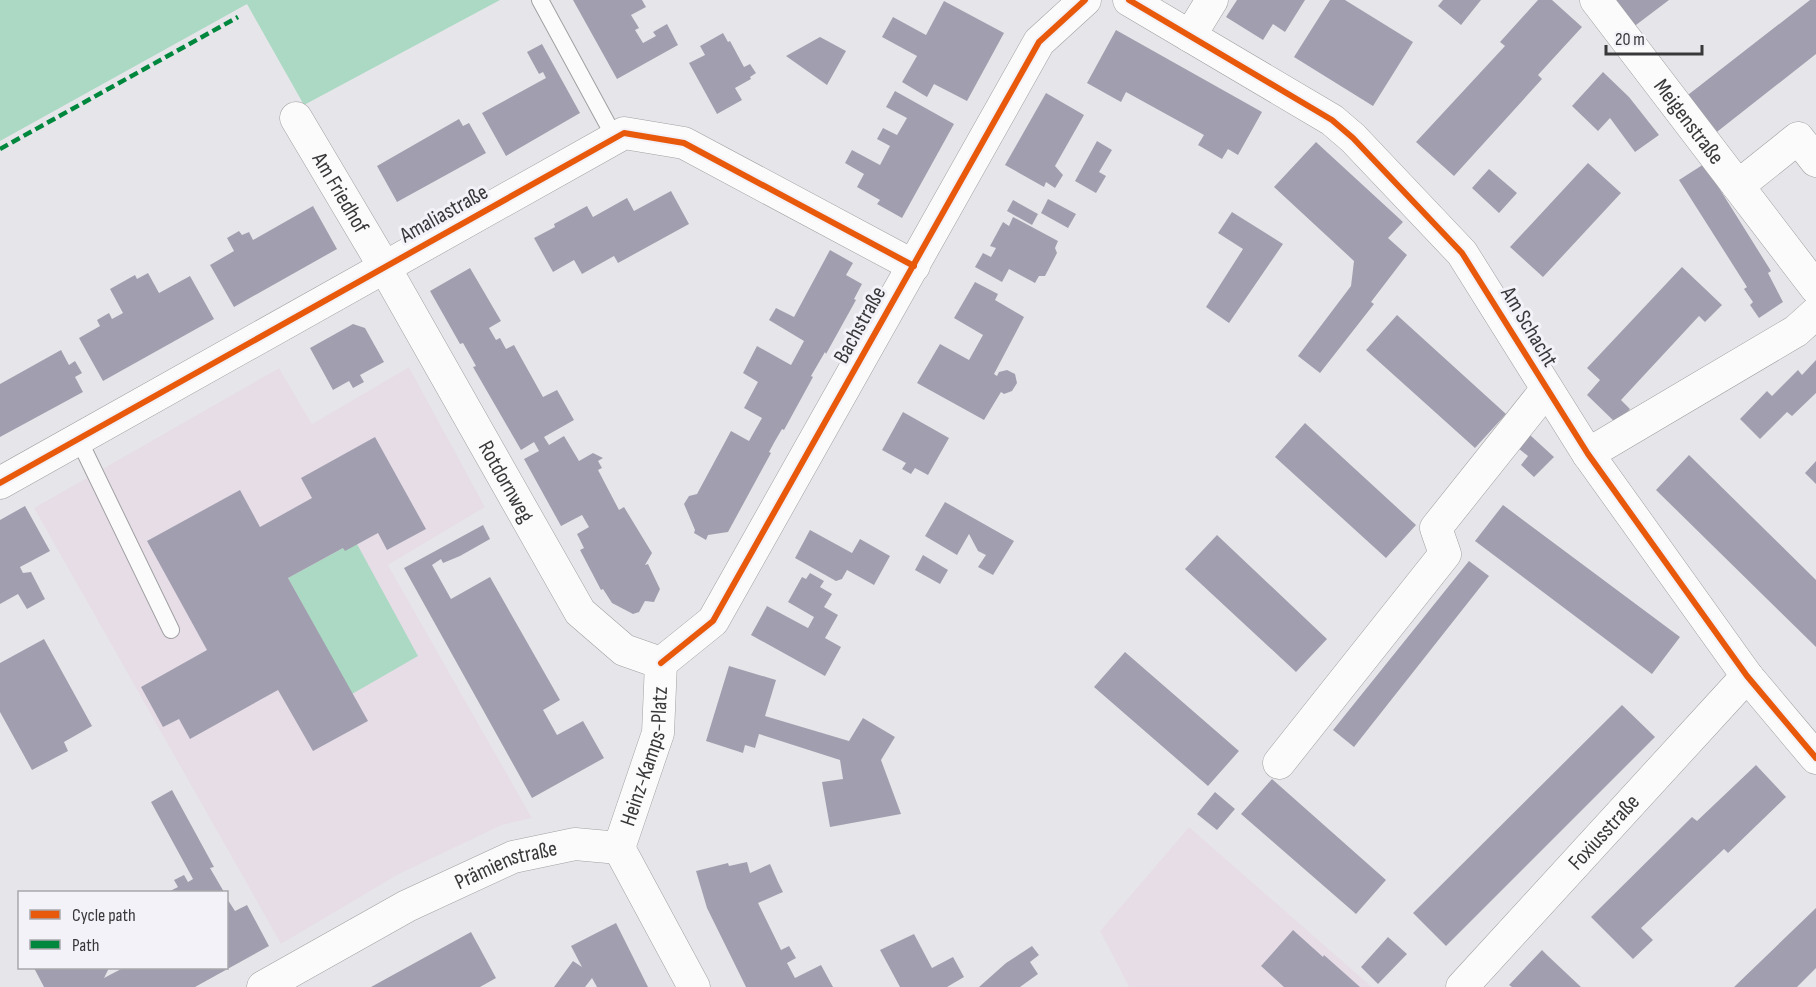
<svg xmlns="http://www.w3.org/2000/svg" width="1816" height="987" viewBox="0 0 1816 987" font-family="'Sofia Sans Condensed',sans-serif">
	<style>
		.commercial { fill: #e7dde7 }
		.green { fill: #abd9c3 }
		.building { fill: #a19faf }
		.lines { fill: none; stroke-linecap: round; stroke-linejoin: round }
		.service-casing { stroke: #a0a0a2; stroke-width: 18 }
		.minor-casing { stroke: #a0a0a2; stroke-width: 33 }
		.service { stroke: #fbfbfc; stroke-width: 16 }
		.minor { stroke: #fbfbfc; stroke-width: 32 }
		.quiet { stroke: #00873e; stroke-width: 4.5; stroke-dasharray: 9 4.5; stroke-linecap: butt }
		.cycleway-casing { stroke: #f2f2f8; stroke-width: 10 }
		.cycleway { stroke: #e8590c; stroke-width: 6 }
		.labels { text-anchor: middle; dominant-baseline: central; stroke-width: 6; stroke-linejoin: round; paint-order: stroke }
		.street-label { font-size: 22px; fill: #38383a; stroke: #f2f2f8 }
	</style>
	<rect width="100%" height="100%" fill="#e6e6ea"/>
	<path class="commercial" d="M409,367L485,507L388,565L532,818L502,825L399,874L281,944L34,508L279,368L312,424Z
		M1189,827L1372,987H1129L1100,931Z"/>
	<path class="green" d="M0,0H500L304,105L247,4L0,141Z
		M357,544L418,656L352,694L288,578L343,548Z"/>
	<path class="building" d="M573,0H642L646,7L631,15L639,28L635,30L643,43L656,36L653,32L667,24L678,45L617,79Z
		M1237,0H1305L1285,32L1273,24L1263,40L1226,17Z
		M1330,0H1345L1413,42L1373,106L1294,57Z
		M1443,0H1481L1461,25L1438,6Z
		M1538,0H1552L1582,27L1538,75L1542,79L1454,176L1416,142L1505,46L1500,42Z
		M1610,0H1669L1632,28Z
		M1810,0H1816V54L1713,135L1684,98Z
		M944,1L1004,33L967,101L934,84L927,97L902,82L917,56L882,37L893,17L926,35Z
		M1116,30L1262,112L1238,155L1228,149L1222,159L1198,145L1204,135L1126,92L1121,102L1087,83Z
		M723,33L728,42L730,41L744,67L750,64L756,73L750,77L751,79L735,88L742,100L717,114L689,63L705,55L700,46Z
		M820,37L846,51L827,85L786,56Z
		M542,44L580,113L506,156L482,113L546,78L543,72L539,74L527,52Z
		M1603,72L1629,97L1659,135L1635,152L1610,118L1598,131L1572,106Z
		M895,91L954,124L902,218L877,204L880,200L857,187L864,174L845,163L852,150L880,165L890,146L877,139L883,128L897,135L907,118L886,107Z
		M1046,93L1084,115L1055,166L1063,175L1055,188L1046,182L1044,187L1005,165Z
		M459,119L463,126L469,123L486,153L397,202L377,166Z
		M1097,141L1112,150L1099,172L1106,176L1096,193L1075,181Z
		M1316,142L1403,222L1388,238L1407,255L1371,302L1374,304L1320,373L1298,356L1351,286L1354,261L1274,187Z
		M1588,163L1621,193L1543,277L1510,247Z
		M1704,164L1771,271L1768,273L1783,302L1759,318L1750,305L1753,302L1744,289L1747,287L1679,180Z
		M1489,169L1517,193L1499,213L1472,188Z
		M671,191L689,224L618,263L614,256L582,274L574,260L553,272L534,238L555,227L554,224L587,206L593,217L627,198L634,211Z
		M1048,199L1076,214L1068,228L1041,213Z
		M1013,200L1038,214L1032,225L1007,211Z
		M313,206L337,249L234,307L210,265L234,251L227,238L239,231L242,235L249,232L253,240Z
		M1232,212L1283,244L1229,323L1206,307L1243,249L1218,233Z
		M1013,217L1058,241L1055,248L1057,253L1045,276H1039L1035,283L1009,269L1002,282L975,267L983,253L991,257L996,248L990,246L1003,222L1009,226Z
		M830,250L853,263L846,275L862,284L854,299L856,300L826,354L825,352L811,376L813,377L784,430L782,429L775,441L769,452L771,453L728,532L708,535L706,540L694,533L695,530L684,504L689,496L697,494L731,431L749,441L762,418L744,408L758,382L743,373L757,346L791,365L804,341L769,320L776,308L794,317Z
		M1682,267L1722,305L1705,322L1699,316L1621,400L1630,409L1617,424L1587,395L1600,380L1587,368Z
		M470,268L501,321L489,328L496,340L500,338L506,349L514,345L543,397L557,390L574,420L544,437L549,445L564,436L579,461L593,453L603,458L598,461L602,468L598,470L619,510L624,507L652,553L645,565L648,564L660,589L654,602L645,601L639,612L633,614L612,603L603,589L601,590L580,550L584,548L577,534L589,527L582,515L561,526L524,459L539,451L534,442L521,450L473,367L476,366L463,343L460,344L430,291Z
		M148,273L159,293L190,276L214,319L103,381L79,338L100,326L97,320L109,313L112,319L123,313L110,289L135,275L137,279Z
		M975,282L998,294L995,300L1024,317L994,374L997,376L999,372L1007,370L1015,374L1017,383L1012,391L1004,394L1001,392L984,420L917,383L940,344L969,360L983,335L954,318Z
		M1397,315L1506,414L1475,448L1366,350Z
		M353,324L365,328L384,362L360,375L364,382L353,388L349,381L333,390L310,348Z
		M61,350L69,365L75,361L82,373L75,377L83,392L0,437V384Z
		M1816,360V393L1792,416L1787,412L1760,439L1740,419L1767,391L1772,396L1798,370L1802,375Z
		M903,412L949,438L928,475L915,468L911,474L902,469L906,463L882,450Z
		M1305,423L1416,525L1386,558L1275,457Z
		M1530,435L1554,457L1534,477L1521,465L1528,456L1518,448Z
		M375,437L426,529L387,550L378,533L345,551L343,548L288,578L368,721L313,751L278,690L190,739L179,719L163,727L141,687L207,650L147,541L240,490L260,527L312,498L301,478Z
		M1689,455L1816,580V647L1656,490Z
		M1816,461V484L1805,473Z
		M945,502L1014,541L993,575L978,567L986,555L978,551L969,534L957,555L925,536Z
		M1503,505L1680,637L1652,674L1475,541Z
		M25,506L50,551L20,567L23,573L31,572L45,599L27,609L18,594L0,604V520Z
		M483,525L490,539L460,556L443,563L441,559L432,565L451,599L490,577L560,700L543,710L557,735L583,721L604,758L532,798L404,568Z
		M810,530L852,553L860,539L890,556L874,585L847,570L842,579L836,581L795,558Z
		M1217,535L1327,639L1296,672L1185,569Z
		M923,555L948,570L940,584L915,570Z
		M1469,561L1489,576L1354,747L1333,730Z
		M810,573L824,581L820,587L832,594L824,607L838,615L825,638L841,647L825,676L751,635L767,606L808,628L814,617L788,602L802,577L806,579Z
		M44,639L92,726L64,742L68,751L32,770L0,712V663Z
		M1125,652L1239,751L1208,786L1094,687Z
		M729,666L776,680L765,716L849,741L863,718L895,737L881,760L901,814L830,827L822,782L843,779L840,760L759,734L755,748L745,745L743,753L706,741Z
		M1622,705L1655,737L1446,946L1413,913Z
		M1756,765L1786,797L1728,853L1724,849L1641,928L1653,940L1633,959L1591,917L1692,817L1697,821Z
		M1272,779L1386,880L1356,914L1241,814Z
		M172,790L214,867L210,868L224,892H168L178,887L174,880L184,875L188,882L193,879L151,802Z
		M1215,792L1235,809L1217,830L1197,814Z
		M747,862L750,873L770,864L778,882L783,892L758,903L781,950L789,946L796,958L787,963L795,978L821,965L833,987H746L707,908L696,871L728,863L729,866Z
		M226,897L235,911L247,905L269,946L195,987H44L34,968H109L104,978L123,968H226Z
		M1816,908V968L1797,987H1734Z
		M616,923L648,987H597L592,978L585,987H554L573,961L582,967L571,946Z
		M1293,930L1323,957L1324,955L1360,987H1284L1261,966Z
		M471,932L496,978L480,987H371Z
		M914,934L932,968L953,957L964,977L947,987H900L880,950Z
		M1388,937L1407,954L1378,984L1361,967Z
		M1032,946L1039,955L1030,962L1038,974L1020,987H979L1006,963Z
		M1542,950L1548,956L1581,987H1512L1509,985Z"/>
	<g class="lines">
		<defs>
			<path id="service" d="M540,0L615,138
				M79,440L171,630"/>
			<g id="minor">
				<path d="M1129,0L1332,120L1353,138L1462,253L1588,454L1747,676L1816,758"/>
				<path id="s1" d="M1596,0L1738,186L1798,138L1816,161"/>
				<path d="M1190,36L1212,0"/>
				<path id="s2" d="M296,118L385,268L580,612L624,650L661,663"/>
				<path d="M1738,186L1816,288"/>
				<path d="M1588,454L1796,331L1816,313"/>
				<path d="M0,483L624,133L684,143L914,266"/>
				<path d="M661,663L713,621L1039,42L1085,0"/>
				<path d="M1279,763L1445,554L1436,528L1546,390"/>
				<path id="s3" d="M619,848L658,733L661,663"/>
				<path d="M619,848L694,987"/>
				<path id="s4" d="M263,987L407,906L513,857L575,844L619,848"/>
				<path id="s5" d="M1462,987L1747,676"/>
			</g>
		</defs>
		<use href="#service" class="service-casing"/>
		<use href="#minor" class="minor-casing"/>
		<use href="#service" class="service"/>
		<use href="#minor" class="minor"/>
		<path class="quiet" d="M0,149L238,17"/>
		<defs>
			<path id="cycleway" d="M1129,0L1332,120L1353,138L1462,253L1588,454L1747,676L1816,758
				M0,483L624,133L684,143L914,266
				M661,663L713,621L1039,42L1085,0"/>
		</defs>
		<use href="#cycleway" class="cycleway-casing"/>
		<use href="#cycleway" class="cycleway"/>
	</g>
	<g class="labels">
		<g class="street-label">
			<text stroke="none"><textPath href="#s1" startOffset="153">Meigenstraße</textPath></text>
			<text stroke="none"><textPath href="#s2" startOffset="87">Am Friedhof</textPath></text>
			<text transform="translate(444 214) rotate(-29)">Amaliastraße</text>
			<text transform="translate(860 325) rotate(-61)">Bachstraße</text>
			<text transform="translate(1529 327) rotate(59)">Am Schacht</text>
			<text stroke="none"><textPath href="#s2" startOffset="420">Rotdornweg</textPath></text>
			<text stroke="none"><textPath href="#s3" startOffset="96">Heinz-Kamps-Platz</textPath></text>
			<text stroke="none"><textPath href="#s5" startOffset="210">Foxiusstraße</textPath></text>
			<text stroke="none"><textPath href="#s4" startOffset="273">Prämienstraße</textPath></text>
		</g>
	</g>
	<rect x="18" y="891" width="210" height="78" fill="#f2f2f8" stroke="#a8a8ac" stroke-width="1.5"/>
	<rect x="30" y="910" width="30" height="9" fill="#e8590c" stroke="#a8a8ac" stroke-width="1.5"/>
	<text x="72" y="921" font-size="18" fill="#38383a">Cycle path</text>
	<rect x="30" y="940" width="30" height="9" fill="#00873e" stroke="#a8a8ac" stroke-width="1.5"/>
	<text x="72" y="951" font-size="18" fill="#38383a">Path</text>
	<path d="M1606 45v9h96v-9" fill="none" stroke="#38383a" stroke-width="3"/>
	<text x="1615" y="45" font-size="18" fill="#38383a" stroke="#f2f2f8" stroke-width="4.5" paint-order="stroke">20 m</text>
</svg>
